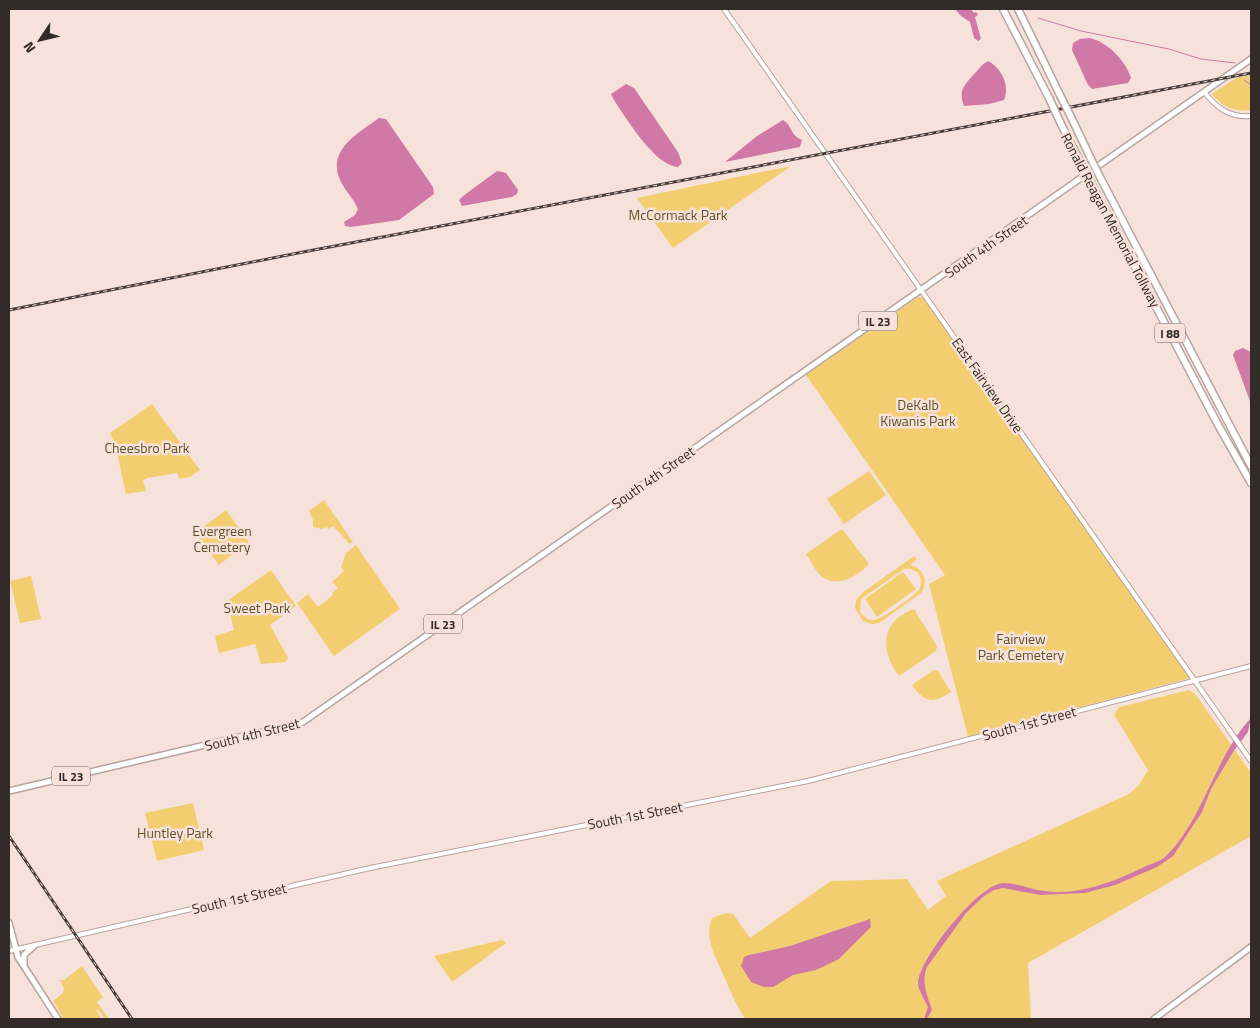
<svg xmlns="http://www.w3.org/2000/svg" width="1260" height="1028" viewBox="0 0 1260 1028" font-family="'Titillium Web',sans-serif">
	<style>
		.green { fill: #f2ce70; fill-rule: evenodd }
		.water { fill: #d078a6 }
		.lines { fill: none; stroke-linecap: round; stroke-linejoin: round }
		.stream { stroke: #d078a6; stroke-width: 1 }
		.minor-casing { stroke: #b7a49d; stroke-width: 6 }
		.major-casing { stroke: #b7a49d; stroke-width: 8 }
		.highway-casing { stroke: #b7a49d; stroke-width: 9 }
		.minor { stroke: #fff; stroke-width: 4 }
		.major { stroke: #fff; stroke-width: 5 }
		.highway { stroke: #fff; stroke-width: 6 }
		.rail-casing { stroke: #483e3b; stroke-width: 3 }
		.rail { stroke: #f7e2db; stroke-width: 1; stroke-dasharray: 4; stroke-linecap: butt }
		.highway-bridge-casing { stroke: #b7a49d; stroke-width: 9; stroke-linecap: butt }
		.highway-bridge { stroke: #fff; stroke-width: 6 }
		.labels { text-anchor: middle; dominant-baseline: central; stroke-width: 5; stroke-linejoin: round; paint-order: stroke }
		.shield { fill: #f7e2db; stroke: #6e625e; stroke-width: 1 }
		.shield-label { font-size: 12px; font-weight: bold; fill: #332b28 }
		.park-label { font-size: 14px; fill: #615129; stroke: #f7e2db }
		.street-label { font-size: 14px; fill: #332b28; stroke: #f7e2db }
	</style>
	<rect width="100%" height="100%" fill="#f7e2db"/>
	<path class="green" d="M1251,75V110C1235,112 1222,107 1212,94L1236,78Z
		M791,166L673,248L637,198Z
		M918,297H923L926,301L1190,678L968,737L929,584L945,575L806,375Z
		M152,404L200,470L190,477L179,479L177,473L147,478L143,481L146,491L126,494L115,444L110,433Z
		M869,471L886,495L844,524L827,499Z
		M324,500L353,542L350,544L333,526L328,529L326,527L322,529L313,527V520L309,511Z
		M226,510L249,542L219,565L195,533Z
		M840,530H843L869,564C857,577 835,590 819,574C814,568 810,560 806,554Z
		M356,545L400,609L334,656L297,603L308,594L318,607L333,595L332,593L338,588L332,582L344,571L341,568L346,553Z
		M914,556L917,559L910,565C924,568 929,582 921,593L879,623L872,624L863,621L855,608L856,600L862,593ZM904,569C917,567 925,578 919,590C912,597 882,620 873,620C867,620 863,616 860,612L861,599Z
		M271,570L296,606L270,625L288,658L285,662L261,664L255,644L219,653L215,636L234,630L227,601Z
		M903,572L916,589L877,617L865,599Z
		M31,576L41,619L20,623L10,581Z
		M914,609L937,646L936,651L899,676C880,651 880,621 914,609Z
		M934,670L938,671L951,692C933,704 925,703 912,685Z
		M1189,690L1196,695L1251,773V836L1028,963L1031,1019H745C737,1006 732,995 726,981C718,960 703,941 712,918L726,913L733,914L750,938L831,881L907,879L928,910L946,896L937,881L1129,794L1139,785L1148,770L1114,715L1119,707Z
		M193,803L204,850L157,861L145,813Z
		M502,940L506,943L452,982L434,956Z
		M82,966L103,997L97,1002L109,1019H105L97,1009L96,1010L102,1019H64L53,1001L63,993L64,988L60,980H64Z"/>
	<path class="water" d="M955,9H971L974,13L976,12L978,15L975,17L981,39L978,41L974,38L970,22L961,16Z
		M1089,38C1107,41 1126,61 1131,78L1128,83L1092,89L1088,85L1072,50L1073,43L1080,39Z
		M988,61C1002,68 1010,86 1004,100L989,104L964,106C958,90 964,86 974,74C979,69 981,65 988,61Z
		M626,84L634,88L678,152L682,163L678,167C655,166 626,118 614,100L611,94Z
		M379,118L386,119L433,187L434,194L399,220L351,227L345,226L344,222L355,215L358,209C354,199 346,192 341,182C325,151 358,133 379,118Z
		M783,120C793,126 789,134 802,140L800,147L725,162L757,136Z
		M497,171L506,173L518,190L517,194L512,197L462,206L459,200L463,196Z
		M1243,348L1251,352V404L1233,355L1235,351Z
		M1251,718L1248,732L1233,752L1211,789L1202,812L1173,856L1157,867L1115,885L1085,893L1040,895L1003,888L994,890L984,896L966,913L927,967C921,982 927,995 932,1010L927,1019H924L928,1007C925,1000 918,990 918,983C919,959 979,883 1004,883C1017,883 1032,890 1045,891C1079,896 1116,881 1146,866C1153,863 1162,861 1166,856C1204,819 1215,756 1251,718Z
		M870,919L871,927L839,959L816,970L793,975L773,987H764L751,982L741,966L744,957L749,955L790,946Z"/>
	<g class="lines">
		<path class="stream" d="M1038,18L1081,31L1169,49L1201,59L1235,63
			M1244,80L1251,85"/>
		<defs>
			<path id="minor" d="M724,9L1251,761
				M1205,93C1217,108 1230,118 1251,116
				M9,951L370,868L808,781L1251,666"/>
			<path id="major" d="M9,791L303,722L1251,59
				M9,923L18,957L58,1019
				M24,965V955L34,946
				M1154,1019L1251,947"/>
			<path id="highway" d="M1003,9L1049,98
				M1018,9L1060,95
				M1073,121L1091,159
				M1061,124L1082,165
				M1101,179L1251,466
				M1091,183L1217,423L1251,483"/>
		</defs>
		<use href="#minor" class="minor-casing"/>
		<use href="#major" class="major-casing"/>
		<use href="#highway" class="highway-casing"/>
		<use href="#minor" class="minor"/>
		<use href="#major" class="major"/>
		<use href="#highway" class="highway"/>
		<defs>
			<path id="rail" d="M9,310L303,252L1251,73
				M9,836L132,1019"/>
		</defs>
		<use href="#rail" class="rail-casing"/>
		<use href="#rail" class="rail"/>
		<defs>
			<path id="highway-bridge" d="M1060,95L1073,121
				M1049,98L1061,124
				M1091,159L1101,179
				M1082,165L1091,183"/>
		</defs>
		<use href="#highway-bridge" class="highway-bridge-casing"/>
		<use href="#highway-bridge" class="highway-bridge"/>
	</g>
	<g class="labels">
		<g class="shield">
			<rect x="859" y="311.5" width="38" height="19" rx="4"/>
			<rect x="1155" y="323.5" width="30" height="19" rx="4"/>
			<rect x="424" y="614.5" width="38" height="19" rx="4"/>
			<rect x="52" y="766.5" width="38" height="19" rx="4"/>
		</g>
		<g class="shield-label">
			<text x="878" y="321">IL 23</text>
			<text x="1170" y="333">I 88</text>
			<text x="443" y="624">IL 23</text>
			<text x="71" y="776">IL 23</text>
		</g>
		<g class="park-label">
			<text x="678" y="214">McCormack Park</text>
			<text x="918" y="404">DeKalb<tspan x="918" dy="16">Kiwanis Park</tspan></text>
			<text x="147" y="447">Cheesbro Park</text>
			<text x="222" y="530">Evergreen<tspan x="222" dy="16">Cemetery</tspan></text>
			<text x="257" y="607">Sweet Park</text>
			<text x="1021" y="638">Fairview<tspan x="1021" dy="16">Park Cemetery</tspan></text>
			<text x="175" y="832">Huntley Park</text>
		</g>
		<g class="street-label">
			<text transform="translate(1111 220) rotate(62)">Ronald Reagan Memorial Tollway</text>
			<text transform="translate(986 246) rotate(-35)">South 4th Street</text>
			<text transform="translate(988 385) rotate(55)">East Fairview Drive</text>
			<text transform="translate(653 477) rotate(-35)">South 4th Street</text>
			<text transform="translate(1029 723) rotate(-15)">South 1st Street</text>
			<text transform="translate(252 734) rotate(-14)">South 4th Street</text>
			<text transform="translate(635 815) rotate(-11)">South 1st Street</text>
			<text transform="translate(239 898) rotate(-13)">South 1st Street</text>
		</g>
	</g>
	<rect width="1260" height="1028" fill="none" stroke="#332b28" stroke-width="20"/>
	<g transform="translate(40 40) rotate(235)" stroke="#f7e2db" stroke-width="4" paint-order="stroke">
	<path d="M0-4L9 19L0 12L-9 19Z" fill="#332b28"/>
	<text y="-8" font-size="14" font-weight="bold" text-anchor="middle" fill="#332b28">N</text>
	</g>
</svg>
